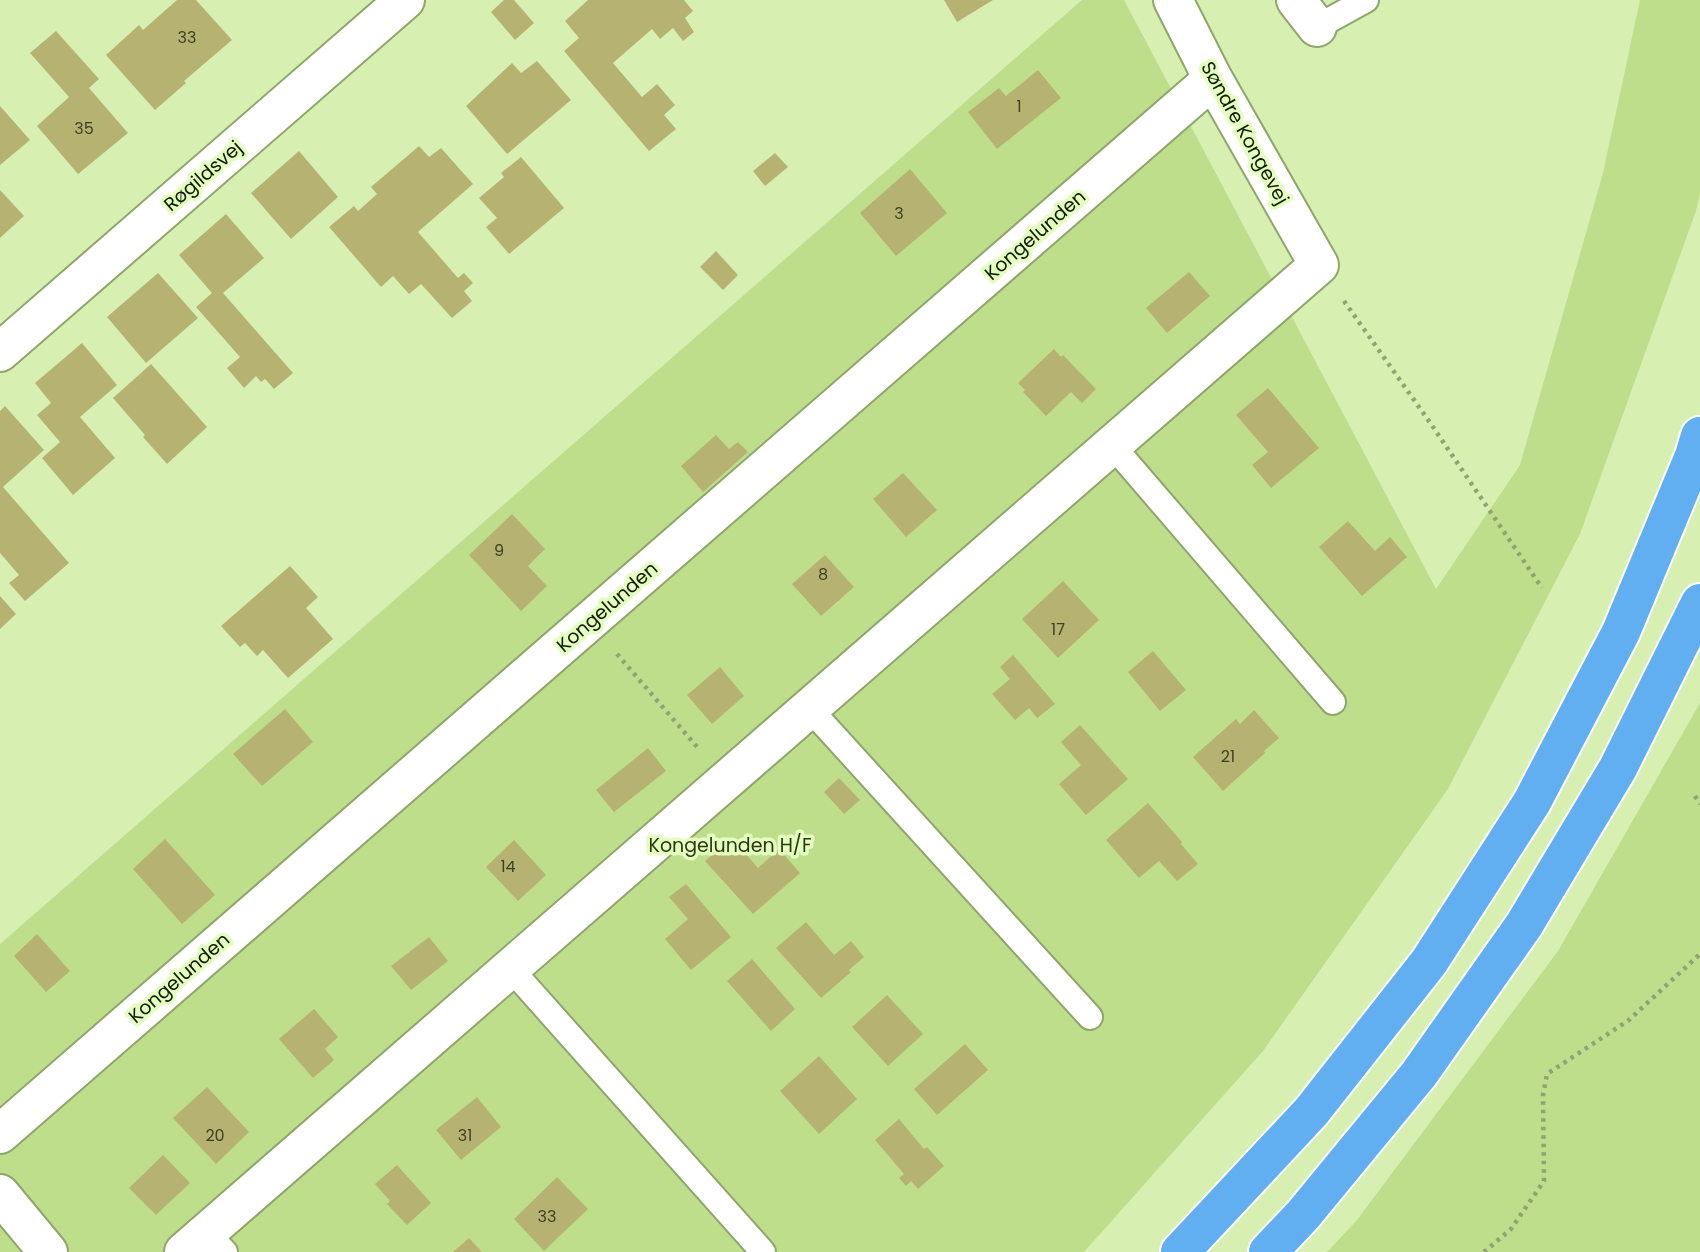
<svg xmlns="http://www.w3.org/2000/svg" width="1700" height="1252" viewBox="0 0 1700 1252" font-family="Poppins,sans-serif">
	<style>
		.green { fill: #bede8c }
		.building { fill: #b6b372 }
		.lines { fill: none; stroke-linecap: round; stroke-linejoin: round }
		.service-casing { stroke: #8fa66b; stroke-width: 28 }
		.minor-casing { stroke: #8fa66b; stroke-width: 42 }
		.motorway-casing { stroke: #fff; stroke-width: 42 }
		.path { stroke: #90a373; stroke-width: 4.5; stroke-dasharray: 3.5 5; stroke-linecap: butt }
		.service { stroke: #fff; stroke-width: 24 }
		.minor { stroke: #fff; stroke-width: 38 }
		.motorway { stroke: #61aef0; stroke-width: 38 }
		.labels { text-anchor: middle; dominant-baseline: central; stroke-width: 7; stroke-linejoin: round; paint-order: stroke }
		.number-label { font-size: 16px; fill: #3b4120 }
		.street-label { font-size: 19px; fill: #121b04; stroke: #e4febf }
		.park-label { font-size: 19px; fill: #2b3811; stroke: #e4febf }
	</style>
	<rect width="100%" height="100%" fill="#d7f0b2"/>
	<path class="green" d="M1082,0H1124L1436,589L1520,465L1603,173L1640,0H1700V193L1696,211L1580,534L1448,789L1263,1051L1084,1252H0V944Z
		M1700,703V1252H1327L1357,1220L1558,951Z"/>
	<path class="building" d="M177,0H196L232,40L184,81L186,83L155,110L106,55L139,25L143,30Z
		M504,0H514L534,23L515,40L491,12Z
		M588,0H684L693,11L685,18L694,32L683,41L673,28L660,39L652,29L613,63L642,97L657,84L675,105L664,115L676,129L649,151L564,51L579,38L565,21Z
		M944,0H993L957,22Z
		M56,31L99,79L89,88L128,133L78,174L37,126L69,97L30,53Z
		M537,61L571,100L507,154L466,106L512,63L521,73Z
		M1038,70L1061,98L997,149L968,112L999,88L1006,96Z
		M0,106L30,140L0,165Z
		M419,146L429,157L441,148L473,184L418,232L458,278L464,273L473,283L464,291L472,301L452,318L421,284L409,294L393,276L381,287L329,227L354,206L358,211L377,194L371,187Z
		M299,151L338,197L291,239L251,193Z
		M775,153L788,167L765,186L753,171Z
		M521,157L564,208L509,254L486,227L497,218L479,198L504,177L501,173Z
		M910,169L947,213L896,256L860,213Z
		M0,190L24,216L0,238Z
		M226,214L264,258L223,293L293,373L274,389L265,379L261,382L256,376L244,388L227,368L240,357L196,307L212,293L179,255Z
		M716,251L738,275L723,290L700,267Z
		M1189,272L1210,296L1167,333L1146,308Z
		M158,273L198,318L146,363L107,317Z
		M82,343L117,385L80,417L115,458L73,495L42,458L60,442L37,415L51,403L35,383Z
		M1054,349L1061,357L1063,355L1096,389L1082,403L1071,392L1046,416L1023,392L1025,390L1018,383Z
		M151,364L207,427L167,464L143,437L145,435L113,398Z
		M1268,388L1319,448L1271,488L1252,465L1268,452L1236,415Z
		M5,406L44,450L3,487L69,563L25,601L9,583L19,575L0,553V411Z
		M716,435L729,449L738,442L748,452L703,492L681,466Z
		M903,473L937,510L906,537L873,499Z
		M512,514L545,549L528,566L547,586L521,611L469,555Z
		M1348,521L1375,551L1390,537L1407,557L1362,596L1319,547Z
		M825,555L854,587L821,616L792,584Z
		M290,566L318,597L306,608L333,639L288,678L263,650L257,656L245,643L240,647L221,626Z
		M1063,581L1099,620L1058,658L1022,619Z
		M0,596L16,614L0,629Z
		M1153,651L1186,690L1160,711L1128,672Z
		M1013,655L1055,704L1037,718L1029,708L1015,720L992,694L1010,679L1000,667Z
		M720,667L744,696L712,724L687,695Z
		M285,709L313,742L262,786L233,754Z
		M1254,710L1279,738L1264,751L1265,753L1223,791L1193,757L1236,719L1240,724Z
		M1080,725L1128,779L1086,815L1059,784L1081,765L1061,742Z
		M648,748L666,771L614,812L596,790Z
		M839,778L860,800L844,814L824,792Z
		M1148,803L1182,842L1181,844L1198,864L1177,881L1159,861L1139,878L1106,840Z
		M732,838L758,868L779,849L800,873L753,914L705,861Z
		M165,839L215,895L182,924L133,869Z
		M514,840L546,875L518,901L486,867Z
		M686,884L731,937L691,970L665,939L688,919L669,897Z
		M806,922L834,955L851,941L864,957L849,970L851,972L821,998L776,948Z
		M37,934L70,971L46,992L14,956Z
		M429,937L448,961L411,990L391,966Z
		M752,959L795,1009L771,1031L727,981Z
		M887,995L923,1034L888,1066L852,1027Z
		M314,1009L338,1037L325,1049L334,1060L313,1078L279,1039Z
		M965,1044L988,1070L937,1115L914,1089Z
		M819,1056L857,1099L819,1134L780,1091Z
		M207,1087L249,1132L216,1164L173,1118Z
		M477,1097L501,1127L461,1160L436,1130Z
		M899,1119L924,1149L927,1147L944,1166L918,1189L911,1181L906,1186L899,1178L904,1174L875,1140Z
		M163,1155L190,1183L156,1215L129,1188Z
		M397,1165L431,1203L407,1225L387,1204L390,1201L375,1184Z
		M557,1177L588,1209L544,1251L514,1219Z
		M469,1238L482,1252H453Z"/>
	<g class="lines">
		<defs>
			<path id="service" d="M1317,27L1366,0
				M1112,445L1333,702
				M809,708L1090,1017
				M510,968L763,1252
				M206,1232L225,1252"/>
			<path id="minor" d="M1296,0L1317,27
				M0,352L405,0
				M0,1134L1213,79
				M0,1194L48,1252
				M184,1252L1319,265L1213,79L1173,0"/>
			<path id="motorway" d="M1180,1252L1311,1112L1429,962L1532,802L1621,632L1694,456L1700,436
				M1268,1252L1303,1215L1419,1074L1524,925L1618,768L1700,603"/>
		</defs>
		<use href="#service" class="service-casing"/>
		<use href="#minor" class="minor-casing"/>
		<use href="#motorway" class="motorway-casing"/>
		<path class="path" d="M1344,301L1431,424L1542,588
			M617,654L698,748
			M1695,796L1700,804
			M1484,1252L1511,1229L1544,1181L1543,1095L1547,1074L1629,1020L1700,954"/>
		<use href="#service" class="service"/>
		<use href="#minor" class="minor"/>
		<use href="#motorway" class="motorway"/>
	</g>
	<g class="labels">
		<g class="number-label">
			<text x="187" y="37">33</text>
			<text x="1019" y="106">1</text>
			<text x="84" y="128">35</text>
			<text x="899" y="213">3</text>
			<text x="499" y="550">9</text>
			<text x="823" y="574">8</text>
			<text x="1058" y="629">17</text>
			<text x="1228" y="756">21</text>
			<text x="508" y="866">14</text>
			<text x="215" y="1135">20</text>
			<text x="465" y="1135">31</text>
			<text x="547" y="1216">33</text>
		</g>
		<g class="street-label">
			<text transform="translate(1245 133) rotate(61)">Søndre Kongevej</text>
			<text transform="translate(203 176) rotate(-41)">Røgildsvej</text>
			<text transform="translate(1035 235) rotate(-41)">Kongelunden</text>
			<text transform="translate(607 607) rotate(-41)">Kongelunden</text>
			<text transform="translate(179 978) rotate(-41)">Kongelunden</text>
		</g>
		<g class="park-label">
			<text x="730" y="845">Kongelunden H/F</text>
		</g>
	</g>
</svg>
